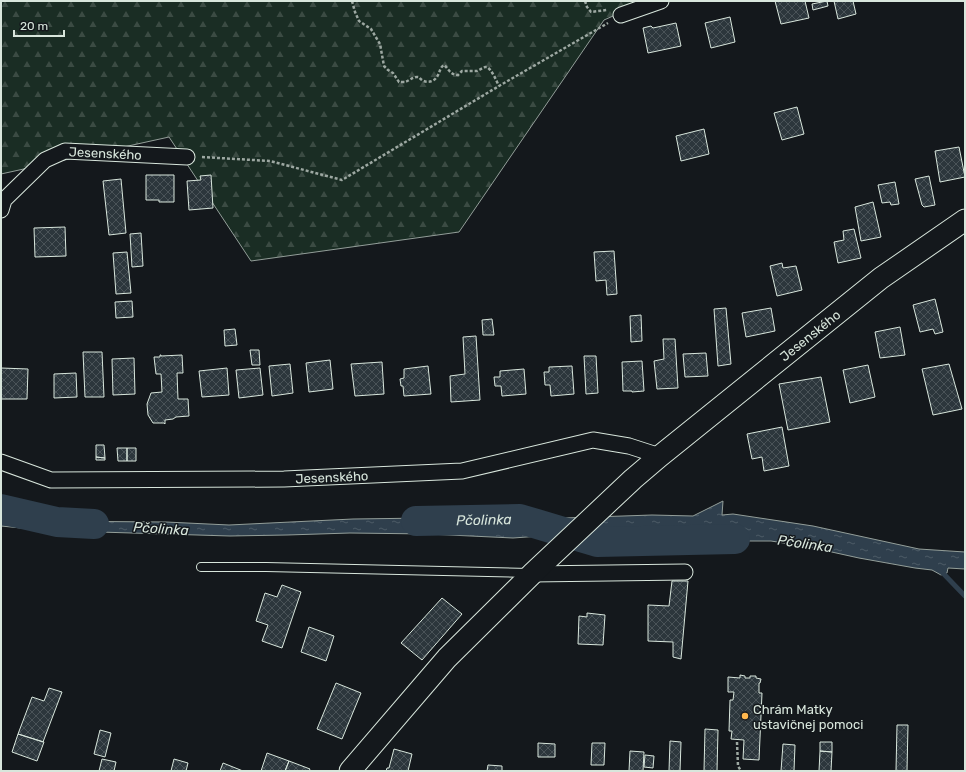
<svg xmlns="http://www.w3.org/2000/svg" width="966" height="772" viewBox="0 0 966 772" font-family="Rubik,sans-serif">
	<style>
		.forest { fill: url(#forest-firs); stroke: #939e99 }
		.water { fill: url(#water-ripples); stroke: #939e99 }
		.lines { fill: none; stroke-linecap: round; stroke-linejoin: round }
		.stream { stroke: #2f3f4d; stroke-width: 5 }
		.river { stroke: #2f3f4d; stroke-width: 30 }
		.building { fill: url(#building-cross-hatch); stroke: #d8e6dc }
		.lane-casing { stroke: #d8e6dc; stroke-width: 10 }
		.street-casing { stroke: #d8e6dc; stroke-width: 17 }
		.secondary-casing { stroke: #d8e6dc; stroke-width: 23 }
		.path { stroke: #9da8a2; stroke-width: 2.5; stroke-dasharray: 3 2; stroke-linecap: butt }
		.lane { stroke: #14181c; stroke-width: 8 }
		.street { stroke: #14181c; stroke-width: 15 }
		.secondary { stroke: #14181c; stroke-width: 21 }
		.poi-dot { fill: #ffb74d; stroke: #14181c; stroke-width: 1.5 }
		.labels { text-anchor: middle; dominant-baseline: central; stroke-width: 3; stroke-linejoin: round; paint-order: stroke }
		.street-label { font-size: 13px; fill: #d8e6dc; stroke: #14181c }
		.poi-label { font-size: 13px; fill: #d8e6dc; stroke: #14181c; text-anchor: start }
		.water-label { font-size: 14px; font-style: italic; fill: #d8e6dc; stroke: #14181c }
	</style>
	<defs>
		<pattern id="forest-firs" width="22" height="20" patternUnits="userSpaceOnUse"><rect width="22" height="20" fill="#1a2d24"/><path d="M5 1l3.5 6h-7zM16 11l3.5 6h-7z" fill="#3b4b43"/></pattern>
		<pattern id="water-ripples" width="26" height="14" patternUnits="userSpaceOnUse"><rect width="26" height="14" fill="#2f3f4d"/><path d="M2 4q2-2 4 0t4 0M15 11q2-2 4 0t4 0" fill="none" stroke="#4c5b66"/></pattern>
		<pattern id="building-cross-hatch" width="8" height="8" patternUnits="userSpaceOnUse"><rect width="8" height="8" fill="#2c363c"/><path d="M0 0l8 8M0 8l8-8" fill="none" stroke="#4a5358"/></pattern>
	</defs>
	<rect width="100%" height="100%" fill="#14181c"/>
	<path class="forest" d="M1,1H647L604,20L459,232L251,261L169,137L1,174Z"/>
	<path class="water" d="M723,501L722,515L733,514L813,526L919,549L965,552V569L948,568L947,573L941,575L932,570L915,568L859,558L809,547L771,541H719L718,553L697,552L692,533L650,528L513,538L428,534L350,533L287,535L230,536L99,532L31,529L1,526V516L32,521L166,522L229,525L353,519L426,518L514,524L564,518L652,515L693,516Z"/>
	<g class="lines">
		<path class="stream" d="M939,569L965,596"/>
		<g class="river">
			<path d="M1,509L57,522L94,524"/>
			<path id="s1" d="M416,521L520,519L597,542L735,539"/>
		</g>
	</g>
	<path class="building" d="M775,1H805L809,18L781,24Z
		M827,1L828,6L813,10L812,4Z
		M834,1H853L856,14L838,19Z
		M730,17L735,42L711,48L705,23Z
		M676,23L681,46L648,53L643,28L651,26L653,28Z
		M797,107L804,134L782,140L774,113Z
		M704,129L709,154L681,161L676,136Z
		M959,147L965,177L940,182L935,151Z
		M146,175H174V202H159V200H146Z
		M211,175L213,208L189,210L187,181L201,180L200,176Z
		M929,176L935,205L924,207L922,205L915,179Z
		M121,179L126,233L109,235L103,181Z
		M895,182L899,204L891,205L890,202L882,203L878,185Z
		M873,202L881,237L861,241L855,207Z
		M65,227L66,256L35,257L34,228Z
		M854,229L861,258L838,263L834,242L844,240L843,231Z
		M141,233L143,266L132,267L130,234Z
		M614,251L617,294L607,295L606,280L596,281L594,252Z
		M127,252L131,293L116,294L113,253Z
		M782,263L783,268L796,266L802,290L777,296L770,266Z
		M935,299L943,332L935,334L933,329L920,332L913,305Z
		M132,301L133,317L116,318L115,302Z
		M726,308L731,364L718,366L714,309Z
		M771,308L775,331L746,337L742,313Z
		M641,315L642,341L631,342L630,316Z
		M492,319L494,335H483L482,320Z
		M900,327L905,355L880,358L875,332Z
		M235,329L237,345L225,346L224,330Z
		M476,336L480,400L451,402L450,376L465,374L463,337Z
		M663,339H675L678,388L657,389L654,361L664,359Z
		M250,350H259L260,365H252Z
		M83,352H102L104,397H85Z
		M706,353L708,376L685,377L683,354Z
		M160,355H161V356L182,355L183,373H177L178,399H188L189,416L176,417L173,419L165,420V424L164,423H153L148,415L147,404L151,393L162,392L161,374H156L154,357H160Z
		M584,356H596L598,393L586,394Z
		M134,358L135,394L113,395L112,359Z
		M330,360L333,389L309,392L306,363Z
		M642,361L644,391L632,392V391H623L622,362Z
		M382,362L384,394L355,396L351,364Z
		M290,364L293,393L272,396L269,366Z
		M949,364L962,409L933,415L922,369Z
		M868,365L875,397L850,403L843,370Z
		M428,366L431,394L404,396L403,386H401L400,379L404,378V369Z
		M572,366L574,394L551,396L550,385H545L544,372H549V367Z
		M1,368L28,369L27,399H1Z
		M227,368L229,395L202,397L199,371Z
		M260,368L263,395L239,398L236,370Z
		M524,369L526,394L502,396L501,386H495L494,377H500V371Z
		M76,373L77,397L54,398V374Z
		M821,377L830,422L788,430L779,384Z
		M782,427L789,466L764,471L762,457L752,459L747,434Z
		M96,445H104L105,458L96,457Z
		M117,448H127V461H118Z
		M127,448H136V461H127Z
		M96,457L105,458V460H96Z
		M672,581H688L681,659L673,657V642L648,641V605L669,606Z
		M282,585L301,592L282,648L262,641L268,625L256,621L265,593L277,597Z
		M442,598L462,614L422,660L401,643Z
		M587,613L605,615L603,645L578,644L579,616L587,617Z
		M309,627L334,636L326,661L301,652Z
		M740,675L745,676V678H750V676H756V678L761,679L760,683H759V693H762L759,760L743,759L744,740L731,739L732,731H729L730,700H733L734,692H728V677L740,678Z
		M336,683L361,693L342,739L317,729Z
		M49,688L62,692L43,742L18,734L32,697L44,701Z
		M897,725H908L907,771H896Z
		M705,729L718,730L717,771H704Z
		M100,730L111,733L105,757L94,754Z
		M18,734L44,742L37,761L12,752Z
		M670,741L681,742L680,771H669Z
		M820,742H832V752L820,751Z
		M538,743L555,744V757H538Z
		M592,743H605L604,765H591Z
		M783,744L795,745L794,771H781Z
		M394,749L412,754L408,771H386L387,768H389Z
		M630,751L644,752L643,771H629Z
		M820,751L832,752L831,771H819Z
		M267,753L289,761L285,771H261Z
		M645,755L654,756L653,768L644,767Z
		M102,759L116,762L114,771H99Z
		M174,759L188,763L186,771H171Z
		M289,761L310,769L309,771H285Z
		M223,763L243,771H220Z
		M488,765L502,766V771H487Z"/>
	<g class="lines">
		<defs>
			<path id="lane" d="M201,567H266L529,573"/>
			<g id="street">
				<path d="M621,15L661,1"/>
				<path id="s2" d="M1,210L4,200L45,160L65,151L187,157"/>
				<path id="s3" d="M1,462L51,480L284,479L462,471L593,440L629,446L660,456"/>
				<path d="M532,574L685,572"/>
			</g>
			<g id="secondary">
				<path id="s4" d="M350,771L447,658L532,574L633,479L660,456L881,278L965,220"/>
			</g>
		</defs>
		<use href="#lane" class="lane-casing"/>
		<use href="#street" class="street-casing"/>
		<use href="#secondary" class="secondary-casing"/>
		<path class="path" d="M352,1L355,12L359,21L371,29L380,44L384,66L388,70L393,73L399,82C400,82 404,82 405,82C409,81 412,77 417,77C420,77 419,78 422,80C426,83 433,82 436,78C440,74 439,68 444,65C449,69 450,75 458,75L462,71H477L485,67H487C492,70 496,80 499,86
			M585,1L587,7L591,12L607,10
			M202,157L270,161L342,180L499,86L608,23
			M737,742L738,766L741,771"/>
		<use href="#lane" class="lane"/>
		<use href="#street" class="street"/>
		<use href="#secondary" class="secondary"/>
	</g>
	<circle class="poi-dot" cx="745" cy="716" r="4"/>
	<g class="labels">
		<g class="street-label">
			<text stroke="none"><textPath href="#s2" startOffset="130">Jesenského</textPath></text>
			<text stroke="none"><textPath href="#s4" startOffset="635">Jesenského</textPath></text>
			<text stroke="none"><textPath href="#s3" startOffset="334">Jesenského</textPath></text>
		</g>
		<g class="poi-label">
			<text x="753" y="709">Chrám Matky<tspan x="753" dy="15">ustavičnej pomoci</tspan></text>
		</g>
		<g class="water-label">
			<text stroke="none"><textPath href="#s1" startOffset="68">Pčolinka</textPath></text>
			<text transform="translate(161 529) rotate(4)">Pčolinka</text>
			<text transform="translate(805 544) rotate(8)">Pčolinka</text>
		</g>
	</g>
	<rect width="966" height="772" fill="none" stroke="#d8e6dc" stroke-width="4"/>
	<path d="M14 30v6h50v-6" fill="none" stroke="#d8e6dc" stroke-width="2"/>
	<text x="20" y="30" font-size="12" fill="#d8e6dc" stroke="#14181c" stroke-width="3" paint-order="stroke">20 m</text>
</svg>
